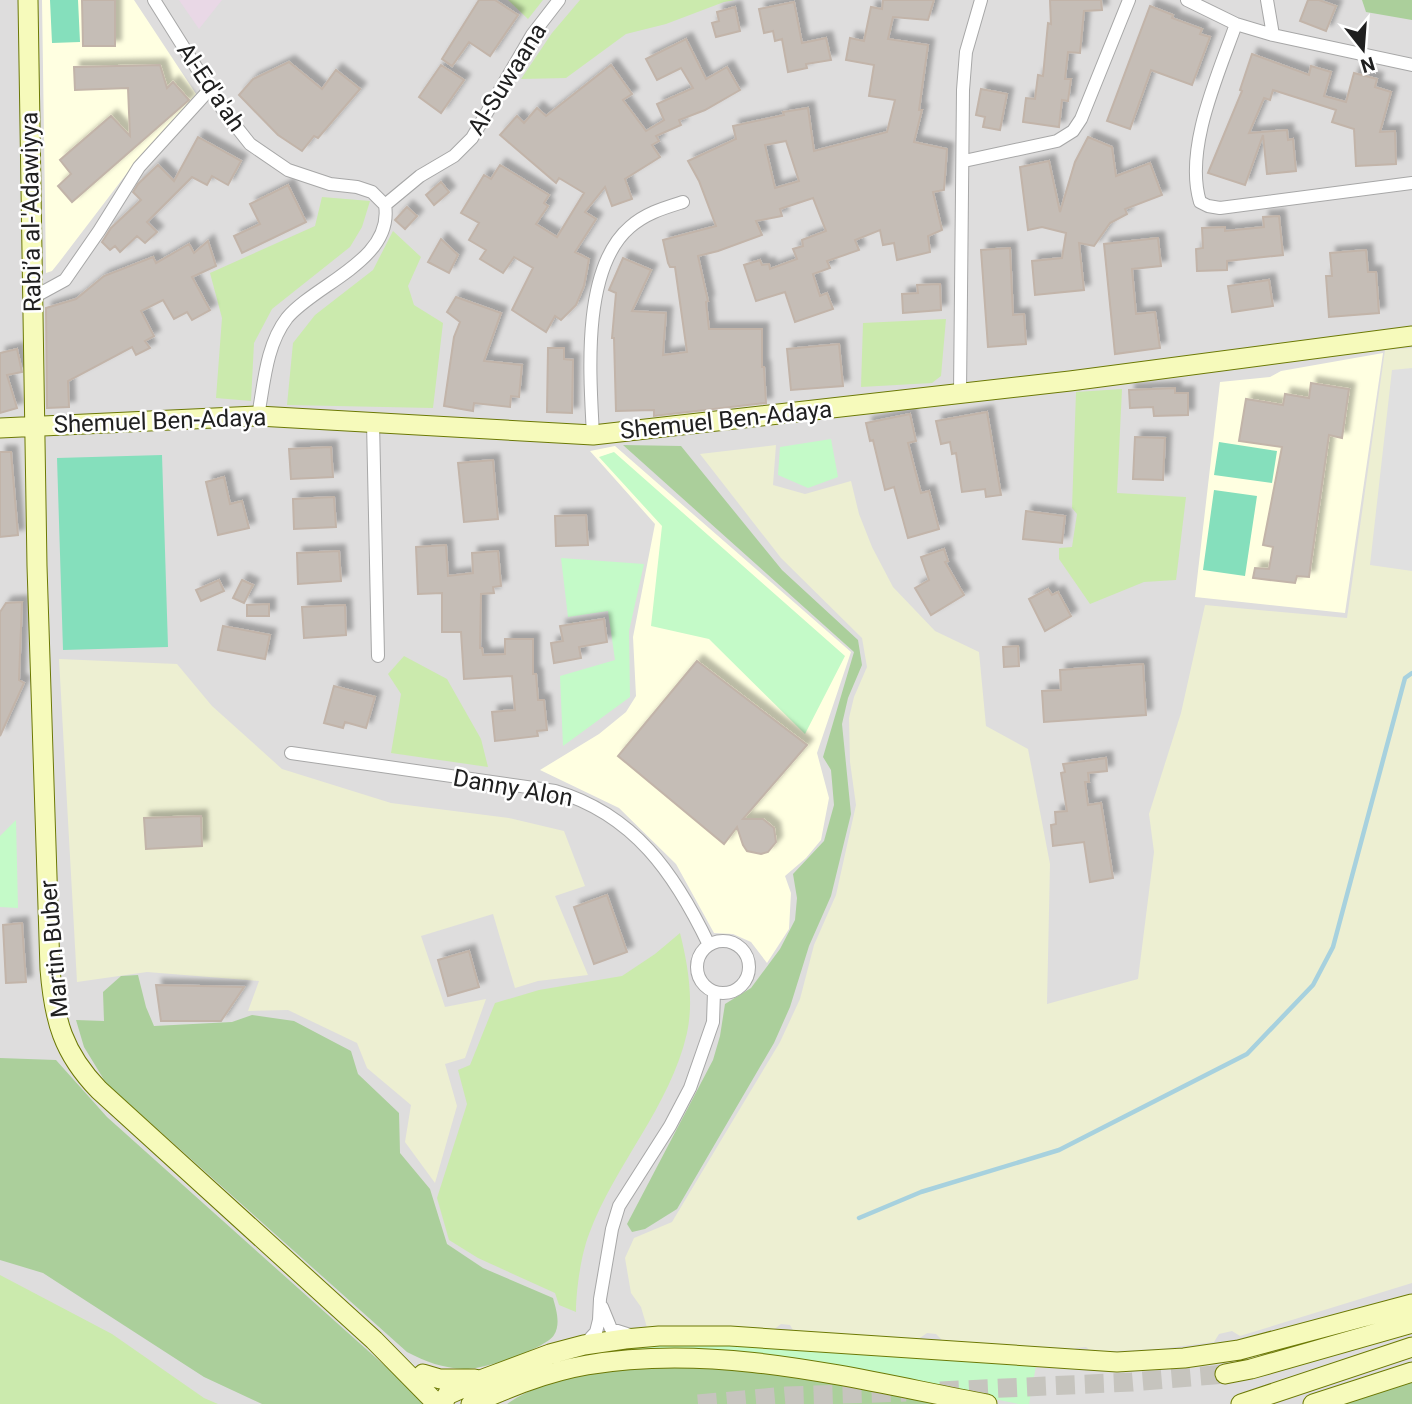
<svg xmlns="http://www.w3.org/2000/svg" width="1412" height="1404" viewBox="0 0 1412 1404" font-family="Roboto,sans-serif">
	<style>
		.residential { fill: #dedddd }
		.industrial { fill: #e9d8e6 }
		.education { fill: #ffffe1 }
		.farmland { fill: #edefd2 }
		.grass { fill: #cbeaad }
		.forest { fill: #abcf9b }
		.park { fill: #c4fac8 }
		.pitch { fill: #85dfbc }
		.parking { fill: #e0e0e0 }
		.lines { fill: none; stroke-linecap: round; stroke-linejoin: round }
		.stream { stroke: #a7d1de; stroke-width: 4.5 }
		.building { fill: #c5bdb6; stroke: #c2b4a9; stroke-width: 2; fill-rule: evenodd; filter: url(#shadow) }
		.secondary-tunnel { stroke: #c6c4be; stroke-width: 19; stroke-dasharray: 19 10; stroke-linecap: butt }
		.street-casing { stroke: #a7a7a7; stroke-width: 14 }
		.secondary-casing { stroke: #6c7905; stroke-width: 21 }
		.street { stroke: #fff; stroke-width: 12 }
		.secondary { stroke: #f6fabb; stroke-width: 19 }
		.labels { text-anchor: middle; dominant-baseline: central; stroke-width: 5; stroke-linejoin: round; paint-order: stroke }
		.street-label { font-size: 24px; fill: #202020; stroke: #fff }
	</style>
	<defs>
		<filter id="shadow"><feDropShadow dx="6" dy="-6" stdDeviation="2" flood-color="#0004"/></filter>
	</defs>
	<rect width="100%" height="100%" fill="#f0ede6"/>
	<path class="residential" d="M0,0H1412V1404H0Z"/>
	<path class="industrial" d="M179,0H222L199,29Z"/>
	<path class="education" d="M42,0H134L198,97L137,160L60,261L52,271L46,273Z
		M1383,353L1345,613L1195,597L1220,382L1270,377L1281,371Z
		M615,446L851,652L817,753L829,798L821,840L806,858L785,876L791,893L789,929L767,963L751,942L733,934L714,933L676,864L619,808L540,770L599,734L626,712L636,696L633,637L655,524L590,451Z"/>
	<path class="farmland" d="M1412,348V1283L1240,1336L1232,1331L1219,1334L1214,1342L1160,1349L1092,1352L1086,1347L1076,1348L1068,1353L944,1342L936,1334L927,1333L917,1340L794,1332L790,1325L781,1324L772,1331H648L641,1307L631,1293L625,1258L634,1238L672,1222L780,1042L800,999L814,945L836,895L856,805L850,762L849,718L854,697L867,667L862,638L781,558L700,454L776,445L773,485L805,494L851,481L859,514L872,547L893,587L935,631L979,652L986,726L1028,749L1050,864L1047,1004L1138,979L1154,852L1149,814L1181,713L1205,605L1347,618L1385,350Z
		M59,659L177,664L212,706L282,769L391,803L509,818L564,831L585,886L555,896L588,975L538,981L515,988L493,914L421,936L445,1007L486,999L465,1058L445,1064L457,1106L435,1183L405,1142L411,1105L367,1068L357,1043L288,1010L248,1011L259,981L147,972L77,982Z"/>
	<path class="grass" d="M508,0H543L528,19Z
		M580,0H735L724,2L666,24L626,34L566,78L521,79L552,33Z
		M322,197L370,201L362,227L350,247L272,309L254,343L251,401L216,398L222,318L210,273L315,226Z
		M393,231L421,257L408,286L414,305L443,323L433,408L287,405L293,343L315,315L373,270Z
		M946,319L941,376L932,383L861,387L863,323Z
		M1122,389L1117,493L1186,497L1176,580L1144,582L1090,604L1059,559V548L1072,547L1077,514L1072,508L1076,392Z
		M404,656L447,679L481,739L488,767L391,753L401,694L388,674Z
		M680,933C688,965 694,1000 687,1033C670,1107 615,1164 589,1234C581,1255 576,1290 576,1312L559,1305L555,1293L478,1258L449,1240L437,1198L467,1104L458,1070L470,1065L495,1003L539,990L622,976L655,954Z
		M0,1275L112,1334L204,1398L218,1404H0Z"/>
	<path class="forest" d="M1362,0H1412V20L1366,12Z
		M623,445L681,446L782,570L858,640L862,665L848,698L842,724L851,814L831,896L809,946L790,1007L774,1043L677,1209L645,1229L632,1232L627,1224L713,1060L720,1036L725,1004L751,988L780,949L795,920L797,898L793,874L824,841L834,805L831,770L823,757L854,652Z
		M138,975L146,1007L154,1026L232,1022L252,1015L294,1021L351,1051L358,1074L399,1113L400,1153L430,1189L447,1244L483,1268L553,1298C556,1309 561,1324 554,1335C545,1349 480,1371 464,1369C443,1368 426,1362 407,1352L106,1083L84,1047L76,1020L104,1021L103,992L121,976Z
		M0,1058L56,1060L107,1117L404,1383L423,1404H262L204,1377L43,1273L0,1260Z
		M667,1367L731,1369L794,1375L948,1404H507C553,1372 612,1371 667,1367Z
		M1412,1381V1404H1338Z"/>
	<path class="park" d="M831,439L838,477L808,488L778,475L780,447Z
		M614,452L845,656L805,734L709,639L651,626L662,526L599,457Z
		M561,558L644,564L629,631L630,697L563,746L560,676L615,660L608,611L568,617Z
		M16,820L18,908L0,907V836Z
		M683,1342L775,1345L1036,1366L1029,1404H1019L824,1366L595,1358L596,1349Z"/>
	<path class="pitch" d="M50,0H78L80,42L52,43Z
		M1219,442L1277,451L1272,483L1214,475Z
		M162,455L168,647L63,650L57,458Z
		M1214,490L1257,496L1245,576L1203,570Z"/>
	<path class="parking" d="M1412,368V571L1370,565L1392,370Z"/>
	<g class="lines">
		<path class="stream" d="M859,1218L921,1192L1059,1150L1247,1054L1313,985L1333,947L1405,678L1412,673"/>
	</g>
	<path class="building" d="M82,0H115V46H83Z
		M479,0H495L518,15L490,56L469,42L452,66L442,59Z
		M883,0H934L928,20L893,17L888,39L928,45L919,110H922L914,142L947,149L944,190L933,192L942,230L928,236L930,252L897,260L894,243L883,245L880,230L855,240L859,250L827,261L830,268L813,274L820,296L827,293L833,309L795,322L785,292L756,301L744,265L760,260L762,265L769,264L770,269L797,259L793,249L803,246L802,240L826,231L813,198L780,209L782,216L756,221L762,235L718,251L698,256L708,301L706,302L709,329H762V367H764L766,403L654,416V410L616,411L614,338H612L616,293L609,290L623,258L651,270L632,311L666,313L663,355L687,352L675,267H670L668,263L663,240L716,226L699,181L688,161L736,139L733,126L784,115L783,112L808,108L814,151L887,132L895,100L869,96L874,65L846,60L850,38L864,41L871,7L882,9ZM786,141L799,181L775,188L765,145Z
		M1050,0H1101L1102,10L1084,11L1080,53L1068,52L1065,79H1071L1068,101L1062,100L1059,127L1023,122L1026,98L1035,99L1038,75L1043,76L1048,23L1051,24Z
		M1308,0H1319L1336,6L1326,31L1300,21Z
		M794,2L802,43L826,38L831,60L806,64L807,68L788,72L782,39L775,41L773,31L764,33L759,9Z
		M1150,6L1173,15L1172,18L1202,29L1200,34L1210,37L1192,85L1151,70L1130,129L1107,121Z
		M735,7L740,31L716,37L712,23L719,21L717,12Z
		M686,39L706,79L727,67L740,90L705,110L679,120L681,125L656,136L659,141L652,145L660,157L625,179L632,199L612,206L605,187L585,212L596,219L575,252L589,259L584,286L576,305L561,320L555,316L546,332L512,310L533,268L514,257L503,273L480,259L486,250L469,240L479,223L461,213L484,175L491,179L500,165L549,195L544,203L548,206L536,224L557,237L584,193L559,178L556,183L500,135L517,116L524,123L537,108L546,116L611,65L632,94L623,100L646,131L664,120L657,104L693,88L681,68L657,80L646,59Z
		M1252,54L1309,75L1311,66L1331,72L1324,96L1346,102L1354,73L1377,79L1375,87L1391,92L1380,132L1395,131L1396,164L1356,166L1354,129L1332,122L1336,110L1273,90L1270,100L1264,98L1249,133L1287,130L1288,140L1293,139L1296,171L1267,174L1263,135L1245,185L1208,173L1242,91L1240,90Z
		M289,62L322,89L336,70L360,89L318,138L314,136L302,151L278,135L239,95L253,79Z
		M160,65L167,88L173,82L189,100L72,202L58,186L71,174L60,160L111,116L130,136L128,88L75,90L74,67Z
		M441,65L464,80L441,113L419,97Z
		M981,89L1007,94L1000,130L983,127L985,117L976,115Z
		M198,137L241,161L228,185L212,176L207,185L192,177L147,222L157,232L145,243L137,236L120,252L115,246L110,250L102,242L111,228L141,200L133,192L138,184L158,165L174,181Z
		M1088,137L1112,147L1116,176L1150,163L1162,195L1125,209L1127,214L1110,223L1094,246L1079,243L1084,290L1035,295L1032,261L1062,258L1066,233L1042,227L1028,230L1020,167L1049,161L1060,212L1075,162Z
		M441,182L449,192L434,205L426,195Z
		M288,185L306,222L242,253L234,236L260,224L250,204Z
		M407,207L417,216L405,229L395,220Z
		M1279,216L1283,255L1227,261V270L1197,271L1196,249L1203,248L1202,228L1225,227V231L1264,227L1263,217Z
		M1158,238L1161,266L1132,269L1136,314L1155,312L1160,348L1115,354L1104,244Z
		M441,239L458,255L449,273L428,262Z
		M208,241L216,266L192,277L210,310L192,320L187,312L174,319L163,300L141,311L154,336L145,341L150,348L136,355L132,347L68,381L69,407L47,408L46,308L76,299L104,276L153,257L156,263L189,244L194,253Z
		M1010,248L1013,315L1024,314L1026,344L988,347L981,250Z
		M1366,250L1368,272H1376L1379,313L1329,317L1326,276H1332L1330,253Z
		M1269,280L1273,306L1232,312L1228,286Z
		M940,284L941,310L903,313L902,294L918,293L917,285Z
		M456,297L501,313L484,361L522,365L519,397L511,396L510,407L474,403L473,411L444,406L454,337L460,322L447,312Z
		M839,344L843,386L791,390L787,349Z
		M548,348H564V359L573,360L572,413L547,412Z
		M17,349L22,372L7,375L17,408L0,413V353Z
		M1311,383L1349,389L1342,438L1329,435L1309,577L1297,576L1295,583L1253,578L1255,568L1269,569L1273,547L1263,545L1282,447L1239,441L1246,399L1283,405L1285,394L1309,398Z
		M1175,388V393H1188V415L1154,416L1153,407L1130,408L1129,390Z
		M987,412L1001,495L986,497L985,489L962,492L956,453L952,454L950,442L941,444L936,421Z
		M910,414L916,441L908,443L921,493L929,491L939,529L908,538L894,487L885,490L873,440L870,441L866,423Z
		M1135,437L1165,438L1163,480L1133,479Z
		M331,447L333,477L291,479L289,449Z
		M0,452H11L18,535L0,537Z
		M493,460L498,519L464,522L458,463Z
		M224,477L230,504L242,501L249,528L218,535L206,482Z
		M334,497L336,527L294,529L293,499Z
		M1026,511L1065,516L1062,543L1023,539Z
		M586,515L588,545L556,546L555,516Z
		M446,545L448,576L473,573L472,553L498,551L501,586L493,587L494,593L481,594L480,648H482L483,655L505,654V639H533V674H536L538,700H544L547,730L537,731L538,736L495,741L492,712L515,710L512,676L464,679L461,632H442V593L418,594L416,547Z
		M944,549L948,561L945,562L964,595L931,615L915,588L929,580L921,557Z
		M339,551L341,581L298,584L297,553Z
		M219,580L224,591L201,601L196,590Z
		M242,580L253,585L244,603L233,598Z
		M1048,589L1052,595L1058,592L1071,616L1045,631L1029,599Z
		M22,602L19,680L24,683L0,736V612L6,603Z
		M269,604V616H247V605Z
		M345,605L346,635L304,638L302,607Z
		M604,619L607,642L579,647L581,658L554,663L551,643L563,641L560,626Z
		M223,626L270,635L265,659L218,650Z
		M1018,646L1019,666L1004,667L1003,647Z
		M697,661L807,745L743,819H763L774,828L776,842L768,852L761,854L747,851L743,845L737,827L724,844L618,756Z
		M1143,664L1146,715L1044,722L1042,691L1061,690L1060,670Z
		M334,686L375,697L366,728L345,722L343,728L324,723Z
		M1106,758L1107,771L1088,773L1089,782H1085L1088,805L1101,803L1113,878L1090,882L1084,842L1053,846L1051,825L1056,824L1055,812L1067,811L1061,773L1065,772L1063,764Z
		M201,816L202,846L146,849L144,818Z
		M607,895L627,952L594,964L574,907Z
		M22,923L26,982L6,983L3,925Z
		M469,951L479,987L448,996L438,960Z
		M156,985L244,987L221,1021H161Z"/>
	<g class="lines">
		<path class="secondary-tunnel" d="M940,1391L1132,1382L1225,1374
			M698,1404L786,1396L906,1392"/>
		<defs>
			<path id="street" d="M154,0L223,110L250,144L288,170L330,184L357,187L372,192L385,205C394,260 315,284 287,318C266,345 264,384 258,416
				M1187,0L1236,24L1273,35L1412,65
				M1267,0L1273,35
				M1236,24C1218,75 1184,149 1200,202L1208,206L1220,208L1412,183
				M964,161L1057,141L1073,131L1081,119L1129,0
				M385,205L420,176L454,156L472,138L532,35L559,0
				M32,298L65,280L99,231L139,167L210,89
				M960,394L963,90L966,52L981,0
				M373,422L378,656
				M593,435C590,376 581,269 630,227C646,213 664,208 683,202
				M291,753L555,791C634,814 675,874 709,945
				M697 967a26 26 0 1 1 52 0a26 26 0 1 1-52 0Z
				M602,1307L611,1329L630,1335
				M584,1345L596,1332L599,1320L600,1299L612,1229L619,1206L670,1126L690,1088L713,1022L714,992"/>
			<path id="secondary" d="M28,0L37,566L50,969C54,1020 63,1053 99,1090L374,1340L437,1404
				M0,428L258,416L593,435L1070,381L1412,336
				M423,1374L440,1379H475
				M1225,1374L1251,1369L1412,1323
				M443,1404L447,1395L483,1379L550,1354L584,1345L625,1339L659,1336H730L1117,1362L1184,1358L1239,1350L1412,1304
				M471,1404C508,1388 546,1372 587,1365C720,1342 857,1380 987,1404
				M1241,1404L1412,1347
				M1313,1404L1412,1372"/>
		</defs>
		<use href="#street" class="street-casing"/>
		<use href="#secondary" class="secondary-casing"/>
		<use href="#street" class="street"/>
		<use href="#secondary" class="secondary"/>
	</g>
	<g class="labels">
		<g class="street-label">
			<text transform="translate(507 79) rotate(-58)">Al-Suwaana</text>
			<text transform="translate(211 87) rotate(56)">Al-Ed'a'ah</text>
			<text transform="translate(31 212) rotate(-91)">Rabiʼa al-'Adawiyya</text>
			<text transform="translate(726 420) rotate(-6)">Shemuel Ben-Adaya</text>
			<text transform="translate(160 421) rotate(-2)">Shemuel Ben-Adaya</text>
			<text transform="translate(513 788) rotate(10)">Danny Alon</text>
			<text transform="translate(54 949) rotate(-95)">Martin Buber</text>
		</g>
	</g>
	<g transform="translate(1363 49) rotate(163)" stroke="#ffffff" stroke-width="5" paint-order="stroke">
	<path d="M0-5L12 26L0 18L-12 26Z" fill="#202020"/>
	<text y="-10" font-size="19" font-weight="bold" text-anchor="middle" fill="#202020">N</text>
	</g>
</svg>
